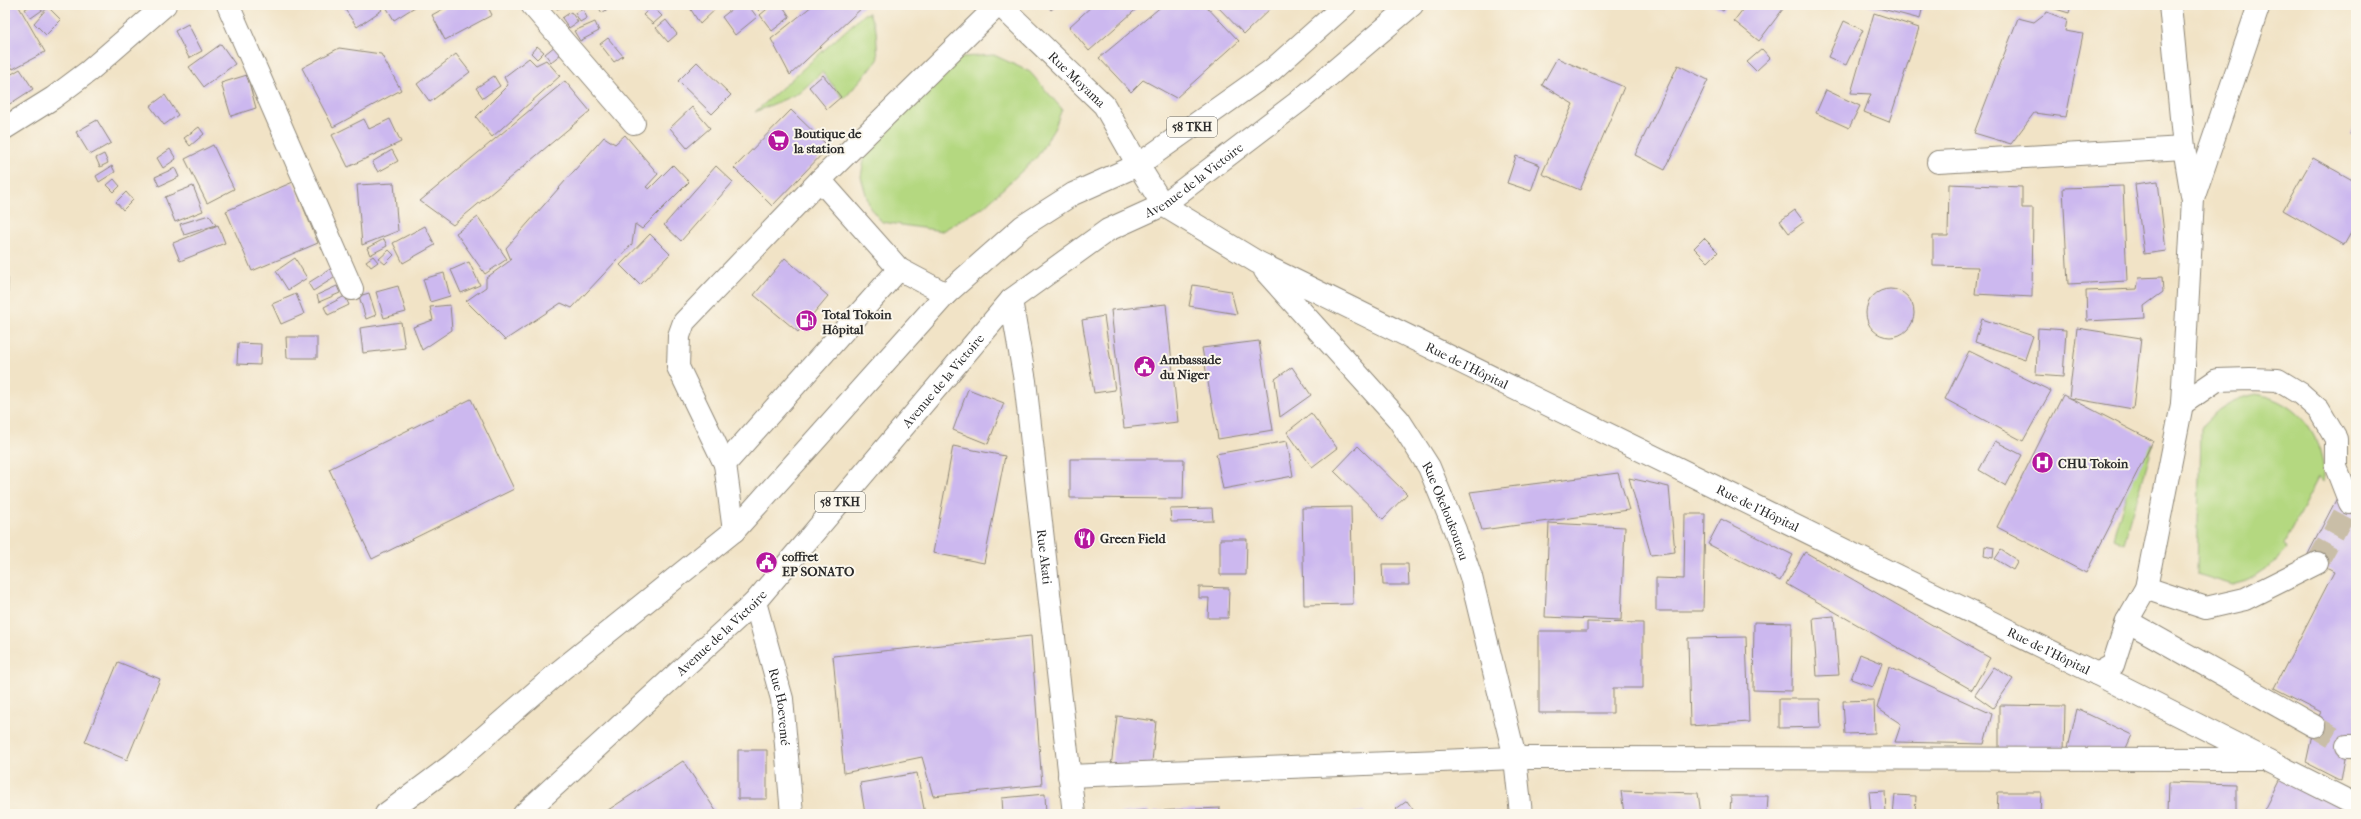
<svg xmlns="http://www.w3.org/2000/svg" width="2361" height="819" viewBox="0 0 2361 819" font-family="'IM FELL French Canon',serif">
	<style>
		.green { fill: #b4d880; stroke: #708256 }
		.building { fill: #ccb8ef }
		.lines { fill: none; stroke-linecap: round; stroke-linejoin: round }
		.minor-tunnel { stroke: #c9bea7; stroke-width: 22; stroke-dasharray: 22 11; stroke-linecap: butt }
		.minor-casing { stroke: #8e8778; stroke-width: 24 }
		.highway-casing { stroke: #8e8778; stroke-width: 24 }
		.minor { stroke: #fff; stroke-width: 22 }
		.highway { stroke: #fff; stroke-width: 22 }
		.labels { text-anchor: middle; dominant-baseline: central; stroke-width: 4; stroke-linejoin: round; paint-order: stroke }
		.shield { fill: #fbf7ec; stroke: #696865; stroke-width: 1 }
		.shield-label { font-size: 12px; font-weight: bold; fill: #2b2b2b }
		.street-label { font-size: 13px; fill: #2b2b2b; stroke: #fbf7ec }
		.poi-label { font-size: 13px; font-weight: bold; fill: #2b2b2b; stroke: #fbf7ec; text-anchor: start }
	</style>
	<rect width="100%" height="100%" fill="#fbf7ec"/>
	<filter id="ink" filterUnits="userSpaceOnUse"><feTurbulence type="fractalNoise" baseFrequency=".025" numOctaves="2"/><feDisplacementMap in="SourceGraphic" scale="8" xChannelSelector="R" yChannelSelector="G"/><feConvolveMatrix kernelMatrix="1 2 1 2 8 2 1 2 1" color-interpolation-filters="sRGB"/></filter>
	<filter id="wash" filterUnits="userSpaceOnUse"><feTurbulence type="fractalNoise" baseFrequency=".012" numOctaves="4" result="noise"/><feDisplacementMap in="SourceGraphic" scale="16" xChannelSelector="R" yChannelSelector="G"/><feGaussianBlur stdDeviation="0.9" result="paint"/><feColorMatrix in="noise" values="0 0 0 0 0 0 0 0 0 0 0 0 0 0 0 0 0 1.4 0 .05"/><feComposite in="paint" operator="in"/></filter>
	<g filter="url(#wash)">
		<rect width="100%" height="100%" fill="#f1e3c6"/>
		<path class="green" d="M869,13L876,30L878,60L844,99L822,72L799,93L755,112L864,14Z
			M994,55L1030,72L1062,109L1054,129L1037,157L982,208L942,231L882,222L870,208L861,177L866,148L940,68L962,57Z
			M2257,394C2300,403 2325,438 2324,482L2318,478L2284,544L2287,547L2278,560L2247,581L2233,585L2197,574L2200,428C2216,409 2233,398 2257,394Z
			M2141,443L2153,445L2124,543L2113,538Z"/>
		<g id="blocks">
			<path class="building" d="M5,5H18L45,52L13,69L5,57Z
				M32,5H47L48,6L31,18L25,9Z
				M342,5H378L382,10L357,27Z
				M385,5H418L394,20Z
				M450,5H487L492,15L445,40L432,15Z
				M554,5H567L557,9Z
				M597,5H613L602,13Z
				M688,5H720L700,24Z
				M737,5H748L757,17L735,35L722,17Z
				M753,5H765L759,11Z
				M772,5H782L790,17L772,31L760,15Z
				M813,5H865L790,75L771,39Z
				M1047,5H1057L1051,10Z
				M1093,5H1141L1089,51L1069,27Z
				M1163,5H1205L1239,41L1176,98L1143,80L1131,92L1099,58Z
				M1216,5H1274L1244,34Z
				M1713,5H1727L1723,11Z
				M1746,5H1786L1759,41L1734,21Z
				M1867,5H1923L1920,19Z
				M2042,5H2071L2069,13Z
				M652,6L662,16L653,24L643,15Z
				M48,7L61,20L46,35L34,23Z
				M583,9L587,18L580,22L575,13Z
				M571,12L578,22L569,28L562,18Z
				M2047,12L2067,20L2065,31L2083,34L2066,117L2034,113L2011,144L1974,133L2018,18L2034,22Z
				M1874,13L1919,28L1889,122L1864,112L1871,94L1851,93Z
				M666,20L677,34L668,42L656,28Z
				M1844,21L1863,30L1846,65L1828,57Z
				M595,22L599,31L580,41L574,31Z
				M188,24L202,51L189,58L175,31Z
				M608,38L623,56L614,62L600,44Z
				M221,44L235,64L204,87L189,67Z
				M537,46L544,52L537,59L531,53Z
				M555,46L561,54L551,62L545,54Z
				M339,48L381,54L401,90L333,127L302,68Z
				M1762,49L1770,58L1756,71L1747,62Z
				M456,54L470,72L430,102L417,84Z
				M529,58L536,65L546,60L560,76L492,137L476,117L508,85L504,77Z
				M1557,58L1624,87L1580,190L1542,174L1573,104L1542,85Z
				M697,62L731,95L712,114L678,81Z
				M1678,65L1708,80L1665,170L1635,155Z
				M20,69L33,89L5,107V78Z
				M247,75L256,108L231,116L221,83Z
				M823,75L841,97L827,109L809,87Z
				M494,76L500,86L483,98L476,88Z
				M565,81L590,111L453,225L420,201Z
				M1826,90L1860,106L1849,128L1816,113Z
				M165,95L178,115L164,125L150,106Z
				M692,107L710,128L687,148L670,128Z
				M791,110L829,147L772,206L734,168Z
				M364,119L369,129L390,119L401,142L348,167L332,135Z
				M97,120L111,143L90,155L76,132Z
				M2356,122V137L2350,134Z
				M199,127L204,134L190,146L184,138Z
				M625,135L658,174L646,187L649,189L673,165L689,182L642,229L635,224L632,244L572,308L561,303L505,340L466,301L486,287V278L511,260L506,248L604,137L615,144Z
				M213,145L234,189L207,203L185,159Z
				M170,149L176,159L163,168L157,158Z
				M392,150L398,161L378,172L372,162Z
				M104,154L108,163L100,167L96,158Z
				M1516,156L1540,165L1531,191L1507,183Z
				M2313,158L2356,182V224L2344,245L2283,210Z
				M112,166L115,172L99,182L96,176Z
				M716,166L733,182L681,241L664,225Z
				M175,168L179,177L159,186L155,177Z
				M114,179L120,186L114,192L107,185Z
				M2158,181L2166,251L2144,254L2135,184Z
				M293,182L318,243L252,271L226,211Z
				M394,183L398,231L362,245L357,185Z
				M1949,184L2022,187V208H2033L2032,297L1975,294L1978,267L1933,266V236H1948Z
				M193,186L203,211L175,222L165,197Z
				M2123,186L2127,281L2068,284L2063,188Z
				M126,192L133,200L123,210L116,202Z
				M1795,210L1804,222L1789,233L1780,221Z
				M209,215L216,225L184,235L180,224Z
				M478,217L507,259L485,274L456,233Z
				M218,225L225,243L180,261L173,243Z
				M425,226L435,245L403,263L393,243Z
				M650,234L670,254L640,285L620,265Z
				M1704,238L1718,252L1708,262L1694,248Z
				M384,239L387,246L370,255L367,248Z
				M389,250L394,255L385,264L379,259Z
				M373,256L378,262L371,267L366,261Z
				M295,258L307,278L288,290L276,271Z
				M785,258L828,296L798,332L754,295Z
				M469,262L480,285L461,293L451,270Z
				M332,268L337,276L313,291L308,283Z
				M444,273L450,296L430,302L423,279Z
				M5,277L8,278L7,339H5Z
				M2162,277L2163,292L2144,306L2145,318L2087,321L2086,291L2137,289L2139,278Z
				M1193,285L1231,291L1237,314L1189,306Z
				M337,286L340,293L319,302L317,295Z
				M398,286L406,312L384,318L376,292Z
				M1866 313a24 24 0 1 1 48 0a24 24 0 1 1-48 0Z
				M369,293L376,315L366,319L359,296Z
				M296,294L304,314L281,324L272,304Z
				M345,296L349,305L328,315L324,307Z
				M1166,304L1178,422L1124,428L1111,310Z
				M450,305L452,330L422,350L413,327L433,320L430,307Z
				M1104,316L1115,390L1094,393L1082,320Z
				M1982,319L2033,336L2025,359L1975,342Z
				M401,322L405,348L363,353L360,328Z
				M2038,328L2066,330L2063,377L2036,375Z
				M2077,328L2141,338L2133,409L2070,398L2153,441L2086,573L1997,527L2063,395L2069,398Z
				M286,337H317V358H287Z
				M1259,341L1273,430L1218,439L1202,348Z
				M238,343L261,344L260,365L237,364Z
				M1969,351L2051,391L2023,441L1945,399Z
				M1292,367L1311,395L1280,417L1275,379Z
				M968,389L1004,403L988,444L953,430Z
				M471,399L514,489L372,559L329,469Z
				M1311,413L1337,448L1312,467L1287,432Z
				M1287,441L1293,476L1223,489L1216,454Z
				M1995,441L2022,455L2006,486L1979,470Z
				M953,446L1005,456L984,563L933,553Z
				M1358,446L1407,494L1383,519L1334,471Z
				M1070,459H1184L1183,499L1070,498Z
				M1618,473L1629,510L1482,530L1470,492Z
				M1629,478L1669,487L1675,552L1651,555Z
				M2338,496L2356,506V730L2347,746L2341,781L2306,763L2314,726L2321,712L2274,688L2334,572L2306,558Z
				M1351,507L1353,604L1304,605L1302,508Z
				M1212,508L1213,521L1171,522L1170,509Z
				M1685,514H1705L1703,611H1656V578L1684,579Z
				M1721,519L1793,555L1780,581L1708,544Z
				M1549,523L1625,527L1621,620L1545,617Z
				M1220,539H1247L1246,575H1220Z
				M1985,546L1994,548L1993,558L1984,556Z
				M2001,550L2018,561L2013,570L1995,559Z
				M1805,552L1990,658L1972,690L1786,584Z
				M1382,564H1408L1409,585H1383Z
				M1199,587L1229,588L1228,618H1208L1209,598H1199Z
				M1834,616L1839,675L1817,676L1813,618Z
				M1587,622L1643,623V688H1613V713H1539V631H1587Z
				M1754,622L1792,623L1791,691L1753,690Z
				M1031,636L1042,785L933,796L922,757L844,773L833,656Z
				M1746,637L1749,722L1690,726L1688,638Z
				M1860,654L1882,663L1873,687L1851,679Z
				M118,662L160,679L127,760L85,742Z
				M1889,667L1992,714L1984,744L1895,742L1901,724L1877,708Z
				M1994,667L2013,679L1993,708L1975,695Z
				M1779,699H1820L1821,727L1779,728Z
				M1874,700L1875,733L1845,734L1843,701Z
				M1999,705L2065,706L2064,752H1999Z
				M2077,709L2132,735L2122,757L2068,748Z
				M1117,716L1156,721L1151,772L1111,767Z
				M738,750H767V799H738Z
				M683,761L718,814H602Z
				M917,773L925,814H865L860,783Z
				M2281,776L2347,809L2345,814H2262Z
				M2169,782L2236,784V812L2168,814Z
				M1621,791L1698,793L1701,814H1624Z
				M1885,791L1886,814H1871L1869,792Z
				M1998,792H2041L2040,814H1997Z
				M1045,794L1046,814H1003L1002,798Z
				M1895,795L1916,796L1915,814H1893Z
				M1731,796H1768L1767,814H1730Z
				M1407,801L1416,814H1400L1396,809Z
				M1220,808V814H1155L1154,811Z
				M1148,810L1149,814H1121L1120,813Z
				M1364,811L1365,814H1352V813Z"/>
		</g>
	</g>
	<g filter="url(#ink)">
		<use href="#blocks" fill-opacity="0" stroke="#8e8778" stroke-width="1"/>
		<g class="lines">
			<path class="minor-tunnel" d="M2317,563L2350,503
				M2314,726L2347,746"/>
			<defs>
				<g id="minor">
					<path d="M228,5L352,289"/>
					<path d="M532,5L634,123"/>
					<path id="s1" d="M1000,5L1104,105L1138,165"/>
					<path d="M2170,5L2184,148L2192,196"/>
					<path d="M5,128L53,98L89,71L165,5"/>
					<path d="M1938,162L2184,148"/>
					<path id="s2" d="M1163,205L1257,262L2097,674L2356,805"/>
					<path d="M899,269L820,180L998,5"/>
					<path id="s3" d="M1265,271L1399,420L1429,467L1455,530L1471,577L1515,758L1521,814"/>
					<path id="s4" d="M1011,300L1025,381L1074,814"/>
					<path d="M2182,404L2217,380L2250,379L2278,380L2301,394L2319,410L2336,439V467L2350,503"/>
					<path d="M725,464L678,367L679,336L684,322L820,180"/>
					<path d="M734,531L725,464L899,269L946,294"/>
					<path d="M2146,588L2206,608L2245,599L2317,563"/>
					<path id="s5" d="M755,602L782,699L792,814"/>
					<path d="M2127,621L2314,726"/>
					<path d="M2097,674L2113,665L2127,621L2146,588L2182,404L2193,199L2259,5"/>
					<path d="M2347,746H2356"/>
					<path d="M1069,776L1515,758L2261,759"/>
				</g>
				<g id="highway">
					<path d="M1138,165L1163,205"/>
					<path d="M386,814L452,765L561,670L734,531L946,294L1023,226L1073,194L1138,165L1272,70L1345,5"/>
					<path id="s6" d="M524,814L755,602L1011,300L1108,230L1163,205L1298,102L1412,5"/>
				</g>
			</defs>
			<use href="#minor" class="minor-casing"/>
			<use href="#highway" class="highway-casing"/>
			<use href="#minor" class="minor"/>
			<use href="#highway" class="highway"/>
		</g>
	</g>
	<defs>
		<symbol id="supermarket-disc" viewBox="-11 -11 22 22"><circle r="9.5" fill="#b5179e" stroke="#fbf7ec"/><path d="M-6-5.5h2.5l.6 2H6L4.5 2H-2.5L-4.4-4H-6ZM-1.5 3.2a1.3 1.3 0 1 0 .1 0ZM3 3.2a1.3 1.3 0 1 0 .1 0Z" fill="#fff"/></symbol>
		<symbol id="fuel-disc" viewBox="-11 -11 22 22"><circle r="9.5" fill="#b5179e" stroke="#fbf7ec"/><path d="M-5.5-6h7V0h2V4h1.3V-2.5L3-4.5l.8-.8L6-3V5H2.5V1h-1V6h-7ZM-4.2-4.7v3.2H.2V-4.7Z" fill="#fff"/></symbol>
		<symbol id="civic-disc" viewBox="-11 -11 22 22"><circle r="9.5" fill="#b5179e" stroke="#fbf7ec"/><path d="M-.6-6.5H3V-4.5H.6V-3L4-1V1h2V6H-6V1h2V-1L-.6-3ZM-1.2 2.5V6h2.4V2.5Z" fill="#fff"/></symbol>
		<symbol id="hospital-disc" viewBox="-11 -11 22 22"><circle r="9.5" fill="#b5179e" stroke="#fbf7ec"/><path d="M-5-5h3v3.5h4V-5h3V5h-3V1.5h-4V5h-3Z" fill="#fff"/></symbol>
		<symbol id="restaurant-disc" viewBox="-11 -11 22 22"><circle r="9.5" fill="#b5179e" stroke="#fbf7ec"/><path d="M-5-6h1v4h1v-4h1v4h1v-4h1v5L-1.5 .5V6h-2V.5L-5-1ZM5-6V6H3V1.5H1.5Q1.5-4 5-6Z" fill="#fff"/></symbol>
	</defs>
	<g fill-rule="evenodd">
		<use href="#supermarket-disc" x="766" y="128" width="25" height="25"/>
		<use href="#fuel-disc" x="794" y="308" width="25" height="25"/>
		<use href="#civic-disc" x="1132" y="354" width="25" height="25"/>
		<use href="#hospital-disc" x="2030" y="450" width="25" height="25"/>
		<use href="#restaurant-disc" x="1072" y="526" width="25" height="25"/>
		<use href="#civic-disc" x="754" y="550" width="25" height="25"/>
	</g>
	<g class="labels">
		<g class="shield">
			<rect x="1167" y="117" width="50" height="20" rx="3"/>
			<rect x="815" y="492" width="50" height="20" rx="3"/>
		</g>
		<g class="shield-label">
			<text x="1192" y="127">58 TKH</text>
			<text x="840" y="502">58 TKH</text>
		</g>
		<g class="street-label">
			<text stroke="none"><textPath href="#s1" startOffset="107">Rue Moyama</textPath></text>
			<text stroke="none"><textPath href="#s6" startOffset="929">Avenue de la Victoire</textPath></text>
			<text stroke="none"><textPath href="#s2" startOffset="344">Rue de l'Hôpital</textPath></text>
			<text stroke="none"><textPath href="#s6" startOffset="604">Avenue de la Victoire</textPath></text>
			<text stroke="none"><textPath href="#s2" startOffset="668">Rue de l'Hôpital</textPath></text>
			<text stroke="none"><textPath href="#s3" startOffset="303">Rue Okeloukoutou</textPath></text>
			<text stroke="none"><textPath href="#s4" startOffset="259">Rue Akati</textPath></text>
			<text stroke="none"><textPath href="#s6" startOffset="268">Avenue de la Victoire</textPath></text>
			<text stroke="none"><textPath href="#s2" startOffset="992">Rue de l'Hôpital</textPath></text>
			<text stroke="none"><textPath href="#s5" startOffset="108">Rue Hoevemé</textPath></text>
		</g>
		<g class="poi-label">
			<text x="794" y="133">Boutique de<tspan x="794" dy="15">la station</tspan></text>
			<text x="822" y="314">Total Tokoin<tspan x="822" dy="15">Hôpital</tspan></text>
			<text x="1160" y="359">Ambassade<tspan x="1160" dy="15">du Niger</tspan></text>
			<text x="2058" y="463">CHU Tokoin</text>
			<text x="1100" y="538">Green Field</text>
			<text x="782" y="556">coffret<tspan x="782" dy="15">EP SONATO</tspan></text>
		</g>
	</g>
	<rect width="2361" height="819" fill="none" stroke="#fbf7ec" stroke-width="20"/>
</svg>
